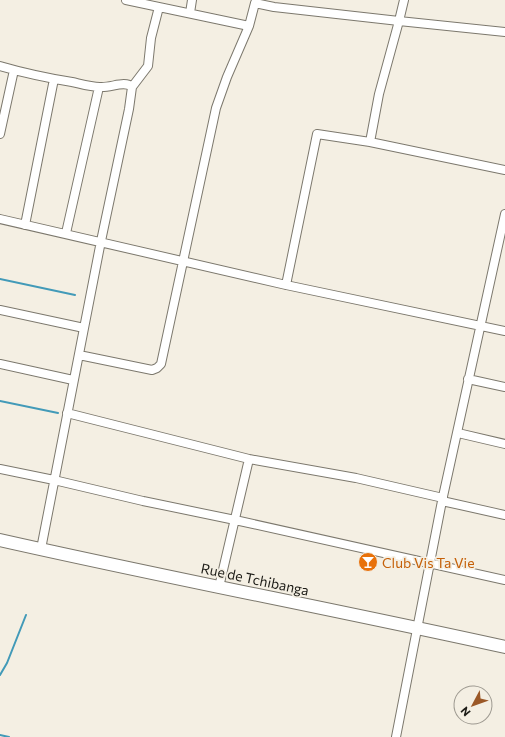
<svg xmlns="http://www.w3.org/2000/svg" width="505" height="737" viewBox="0 0 505 737" font-family="Commissioner,sans-serif">
	<style>
		.lines { fill: none; stroke-linecap: round; stroke-linejoin: round }
		.stream { stroke: #429ab8; stroke-width: 2 }
		.street-casing { stroke: #7c786d; stroke-width: 10 }
		.secondary-casing { stroke: #7c786d; stroke-width: 14 }
		.street { stroke: #fff; stroke-width: 8 }
		.secondary { stroke: #fff; stroke-width: 12 }
		.labels { text-anchor: middle; dominant-baseline: central; stroke-width: 3.5; stroke-linejoin: round; paint-order: stroke }
		.food-label { font-size: 14px; fill: #c56008; stroke: #f4efe3; text-anchor: start }
		.street-label { font-size: 14px; fill: #1c1b16; stroke: #f4efe3 }
	</style>
	<rect width="100%" height="100%" fill="#f4efe3"/>
	<g class="lines">
		<path class="stream" d="M0,279L75,295
			M0,401L58,413
			M0,675L7,663L26,615
			M0,735L9,737"/>
		<defs>
			<path id="street" d="M126,0L249,26L255,3L274,7L399,21L505,32
				M190,13L192,0
				M0,66C24,73 48,78 72,82C81,84 91,87 100,87C111,88 125,80 132,87L129,109L101,241L41,549
				M132,87L148,66L151,38L159,7
				M0,134L14,70
				M370,142L379,94L399,21L404,0
				M0,219L286,285L505,331
				M25,225L54,79
				M66,233L99,87
				M286,285L317,134L370,142L505,170
				M0,310L84,328
				M79,355L152,370L157,368L161,364L216,108L227,77L249,26
				M0,364L73,380
				M468,379L505,387
				M67,413L249,459L356,478L443,498
				M458,433L505,444
				M0,469L54,480L143,501L235,520L505,580
				M442,501L505,515
				M219,587L249,459
				M396,737L442,501L505,214"/>
			<path id="secondary" d="M0,540C168,578 337,610 505,647"/>
		</defs>
		<use href="#street" class="street-casing"/>
		<use href="#secondary" class="secondary-casing"/>
		<use href="#street" class="street"/>
		<use href="#secondary" class="secondary"/>
	</g>
	<defs>
		<symbol id="bar-disc" viewBox="-11 -11 22 22"><circle r="9.5" fill="#e8710a" stroke="#f4efe3"/><path d="M-6-5H6L.8 .8V4.5H3.5V6h-7V4.5H-.8V.8Z" fill="#fff"/></symbol>
	</defs>
	<g fill-rule="evenodd">
		<use href="#bar-disc" x="357" y="551" width="22" height="22"/>
	</g>
	<g class="labels">
		<g class="food-label">
			<text x="382" y="562">Club Vis Ta Vie</text>
		</g>
		<g class="street-label">
			<text transform="translate(255 579) rotate(12)">Rue de Tchibanga</text>
		</g>
	</g>
	<g transform="translate(473 705) rotate(229)"><circle r="19" fill="#f4efe3" stroke="#9e9a91"/>
	<path d="M0-3L7 15L0 10L-7 15Z" fill="#9b5827"/>
	<text y="-6" font-size="11" font-weight="bold" text-anchor="middle" fill="#1c1b16">N</text>
	</g>
</svg>
